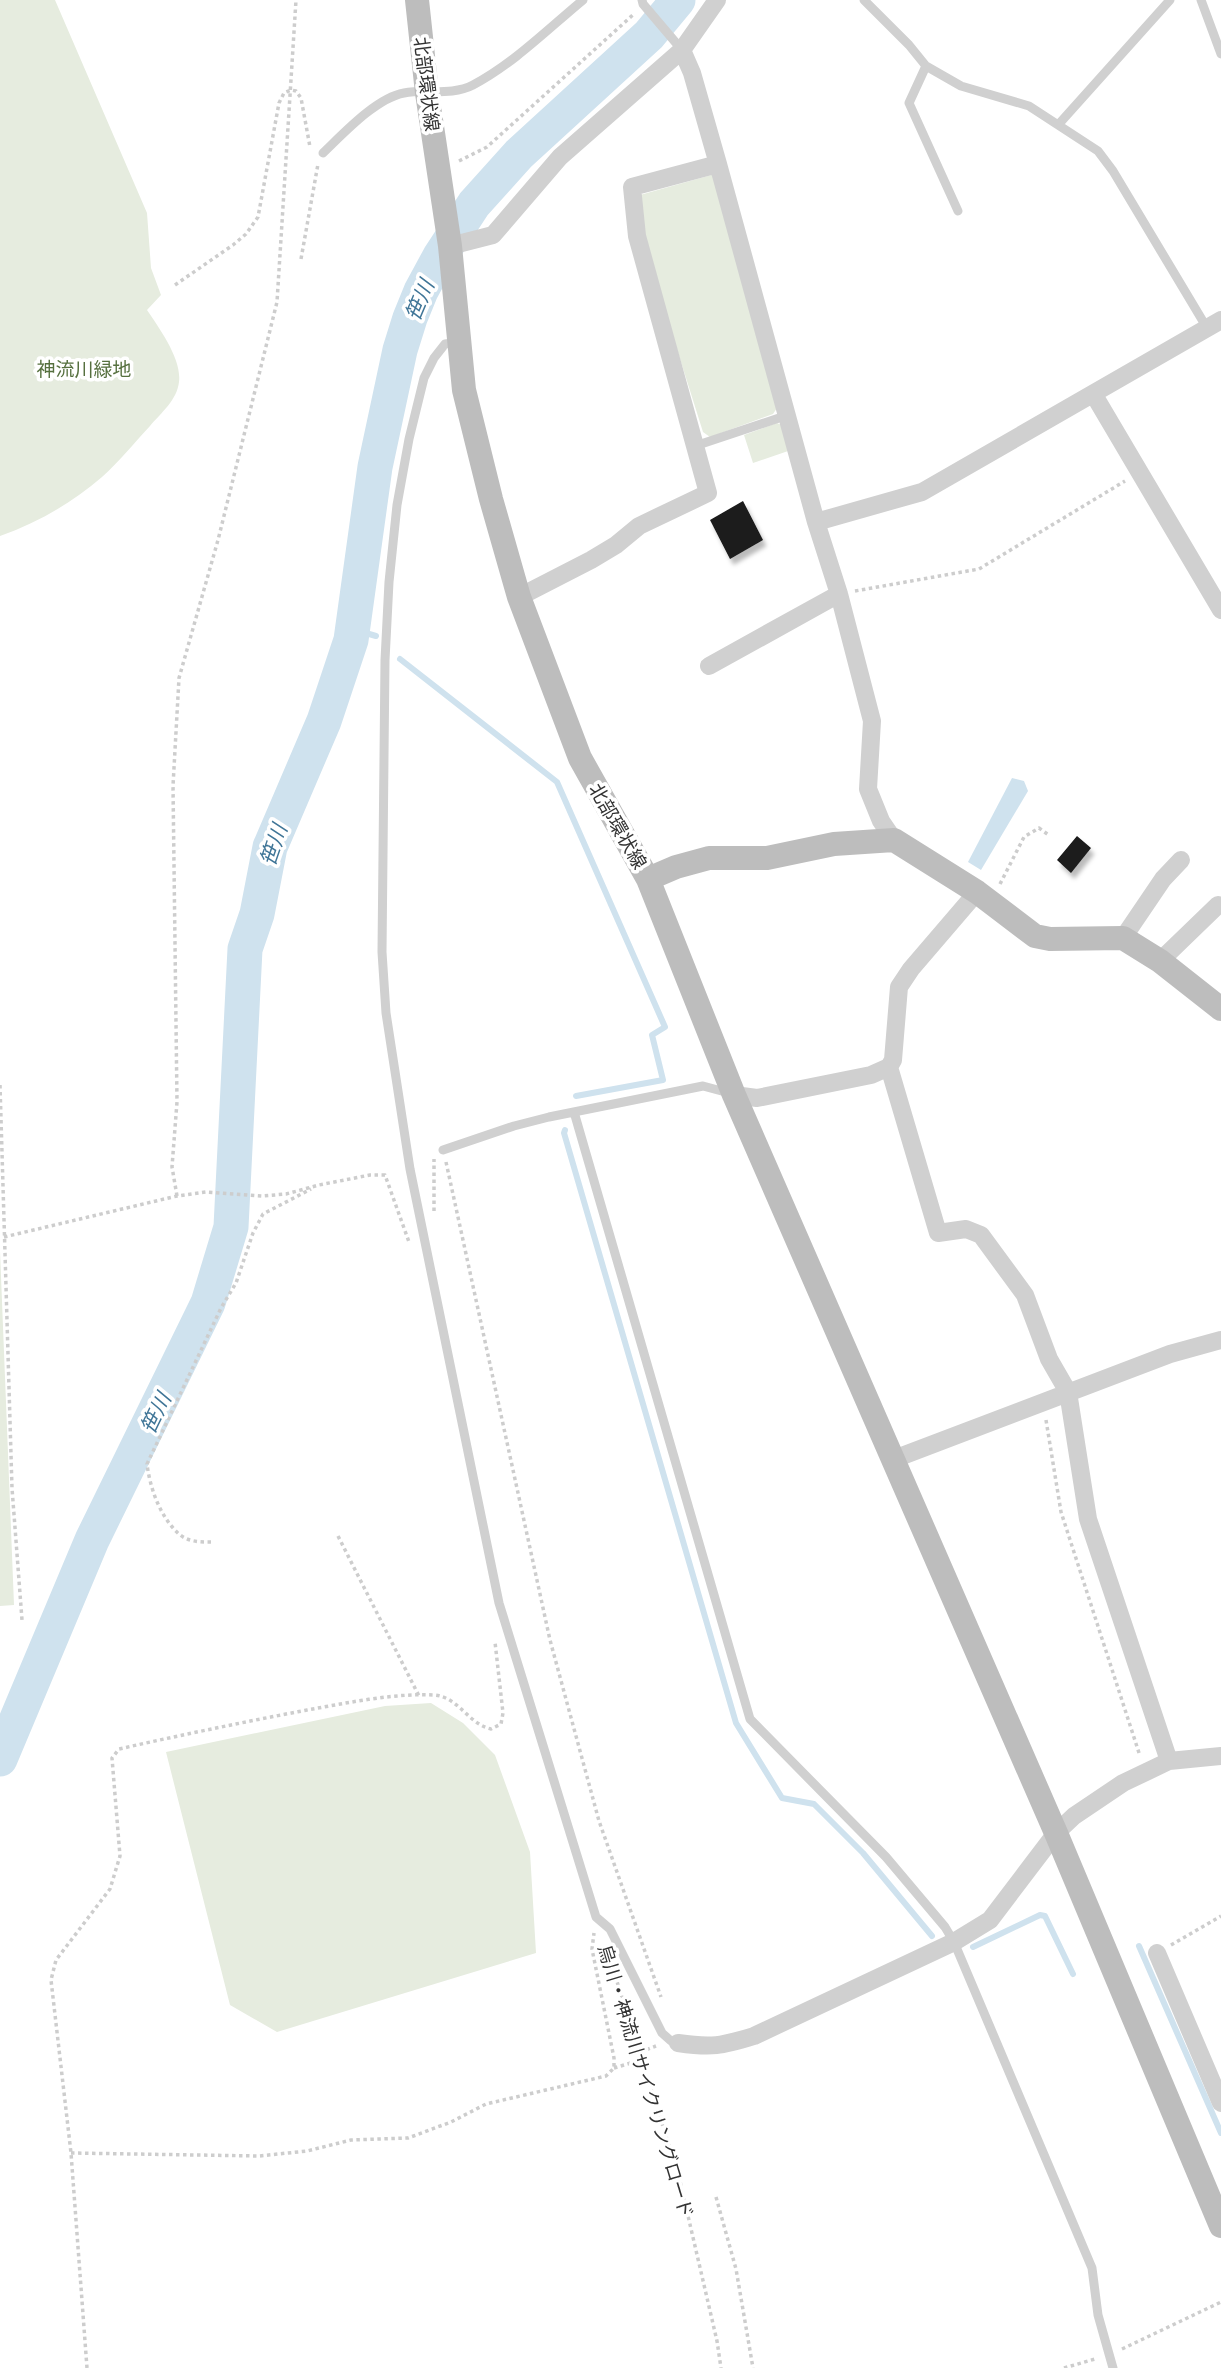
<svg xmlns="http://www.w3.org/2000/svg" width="1221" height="2368" viewBox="0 0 1221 2368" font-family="'Noto Sans','Noto Sans JP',sans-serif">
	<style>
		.green { fill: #e6ecdf }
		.water { fill: #cfe2ee }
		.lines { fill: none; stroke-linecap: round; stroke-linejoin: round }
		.stream { stroke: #cfe2ee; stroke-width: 6 }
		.river { stroke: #cfe2ee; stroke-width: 35 }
		.building { fill: #1a1a1a; filter: url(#shadow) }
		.path { stroke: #cdcdcd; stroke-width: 3.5; stroke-dasharray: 3.5 3.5; stroke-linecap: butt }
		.lane { stroke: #d0d0d0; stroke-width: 9 }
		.street { stroke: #d0d0d0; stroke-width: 18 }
		.secondary { stroke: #bdbdbd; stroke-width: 24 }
		.labels { text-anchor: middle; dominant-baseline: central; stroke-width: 7; stroke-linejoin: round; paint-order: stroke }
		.street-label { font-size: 19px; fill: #333; stroke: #fff }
		.park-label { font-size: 19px; fill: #56703f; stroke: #fff }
		.water-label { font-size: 21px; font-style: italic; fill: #3f7597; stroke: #fff }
	</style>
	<defs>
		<filter id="shadow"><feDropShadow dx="3.5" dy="6" stdDeviation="2" flood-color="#0004"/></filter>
	</defs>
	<rect width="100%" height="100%" fill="#fff"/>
	<path class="green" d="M0,0H55L147,213L151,268L161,295L147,310C159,328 182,359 179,382C177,400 161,413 150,426C134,443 119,462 102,477C72,503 37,523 0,536Z
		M715,174L779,405L773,414L710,437L703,432L670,327L639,212L640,195Z
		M777,423L786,427L791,450L753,463L744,435Z
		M0,1251L14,1605L0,1606Z
		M431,1703L463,1723L495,1755L530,1852L536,1953L277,2032L230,2005L166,1752L385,1706Z"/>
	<path class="water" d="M1012,778L1024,781L1028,791L981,870L968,862Z"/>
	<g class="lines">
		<path class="stream" d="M352,629L376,636
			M400,659L557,782L665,1027L652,1035L663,1080L576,1096
			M565,1130L564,1133L736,1723L782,1798L814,1804L863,1853L932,1936
			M1139,1946L1221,2133
			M973,1947L1040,1915L1045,1916L1073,1974"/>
		<path class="river" d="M0,1759L92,1540L208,1303L231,1227L245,949L257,914L270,847L324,721L351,640L375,467L400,350L410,318L421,291L440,256L474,204L519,154L649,35L678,0"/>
	</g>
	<path class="building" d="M743,501L763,540L730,559L710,520Z
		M1077,836L1091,848L1071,873L1057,860Z"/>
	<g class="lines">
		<path class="path" d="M459,161L487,147L635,13
			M301,259L318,164
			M175,285L233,245L246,234L258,217L279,103L284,93L291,90L296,91L301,98L310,147
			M855,591L979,569L1125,481
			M1000,884L1024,837L1039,828L1050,836
			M0,1085L12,1488L22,1620
			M446,1162L550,1640L599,1821L661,1997
			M177,1196L172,1167L177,1102L173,786L179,678L218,540L277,302L296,0
			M434,1211V1159
			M4,1237L177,1196L206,1192L262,1196L286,1194L319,1185L370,1175H385L409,1242
			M1046,1420L1061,1512L1140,1756
			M338,1536L419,1696
			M211,1542C200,1542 188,1542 179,1534C160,1517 150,1488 147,1464L221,1308L236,1283L253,1233L263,1214L311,1189
			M1171,1945L1221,1916
			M613,1969L679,2177L717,2341L721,2368
			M640,2052L656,2046
			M614,2068L641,2060
			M71,2153L259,2156L307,2151L351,2140L408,2138L451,2122L486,2104L606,2076L614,2068V2058L592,1949L594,1933
			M716,2197L736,2269L753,2368
			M1122,2349L1221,2302
			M87,2368L71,2153L51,1980L56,1960L110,1889L120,1856L112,1758L119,1749C181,1735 244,1722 307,1710C347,1703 393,1693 434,1695C459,1697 468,1724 491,1729L501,1724L503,1713L495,1642
			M1064,2368L1095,2359"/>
		<path class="lane" d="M642,0L643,4L682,50
			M864,0L909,45L926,66L909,103L958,211
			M1201,0L1221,54
			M926,66L961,86L1029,106L1098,151L1113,171L1207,328
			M1058,125L1170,0
			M323,153C343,134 376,98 404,93C426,89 452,96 473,85C513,64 548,29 583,0
			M459,342L445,344L434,358L424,378L409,439L397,505L389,582L385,660L382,952L386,1013L410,1169L499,1603L596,1917L610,1929L662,2033L671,2041L678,2043
			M695,446L788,415
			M574,1112L750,1719L886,1857L945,1927L954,1942L1092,2268L1098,2315L1113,2368
			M443,1150L514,1126L549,1117L703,1086L729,1093"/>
		<path class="street" d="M682,50L692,73L718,164L816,522L839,594L872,721L868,789L881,821L894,840
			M450,246L493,235L560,157L682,50L717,0
			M1094,395L1221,610
			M816,522L922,492L1221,320
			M519,597L591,560L616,545L639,526L708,493L637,236L632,187L718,164
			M709,666L839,594
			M1123,938L1163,879L1181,860
			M1160,961L1218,905
			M889,1067L938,1233L966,1229L981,1235L1025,1295L1049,1359L1068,1392L1088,1519L1169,1761
			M734,1095L757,1098L871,1075L889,1067L893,1060L899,987L911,969L977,892
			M894,1459L1170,1354L1221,1340
			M1157,1953L1221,2103
			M678,2043C712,2048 721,2046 754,2036L954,1942L990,1920L1056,1833L1074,1816L1123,1783L1169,1761L1221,1756"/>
		<path class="secondary" d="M417,0L427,93L450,246L464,390L491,499L519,597L580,758L648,879L734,1095L1056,1833L1221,2226
			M648,879L676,867L709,858H767L834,844L894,840L977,892L1035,936L1050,939L1123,938L1160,961L1221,1009"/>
	</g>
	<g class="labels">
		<g class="street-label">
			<text transform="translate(427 84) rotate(83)">北部環状線</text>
			<text transform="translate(618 826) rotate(60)">北部環状線</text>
			<text transform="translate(646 2081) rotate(73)">烏川・神流川サイクリングロード</text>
		</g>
		<g class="park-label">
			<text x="84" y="369">神流川緑地</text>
		</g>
		<g class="water-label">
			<text transform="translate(419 300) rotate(-67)">笹川</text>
			<text transform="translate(273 845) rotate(-71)">笹川</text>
			<text transform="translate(155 1413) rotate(-64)">笹川</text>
		</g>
	</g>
</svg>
